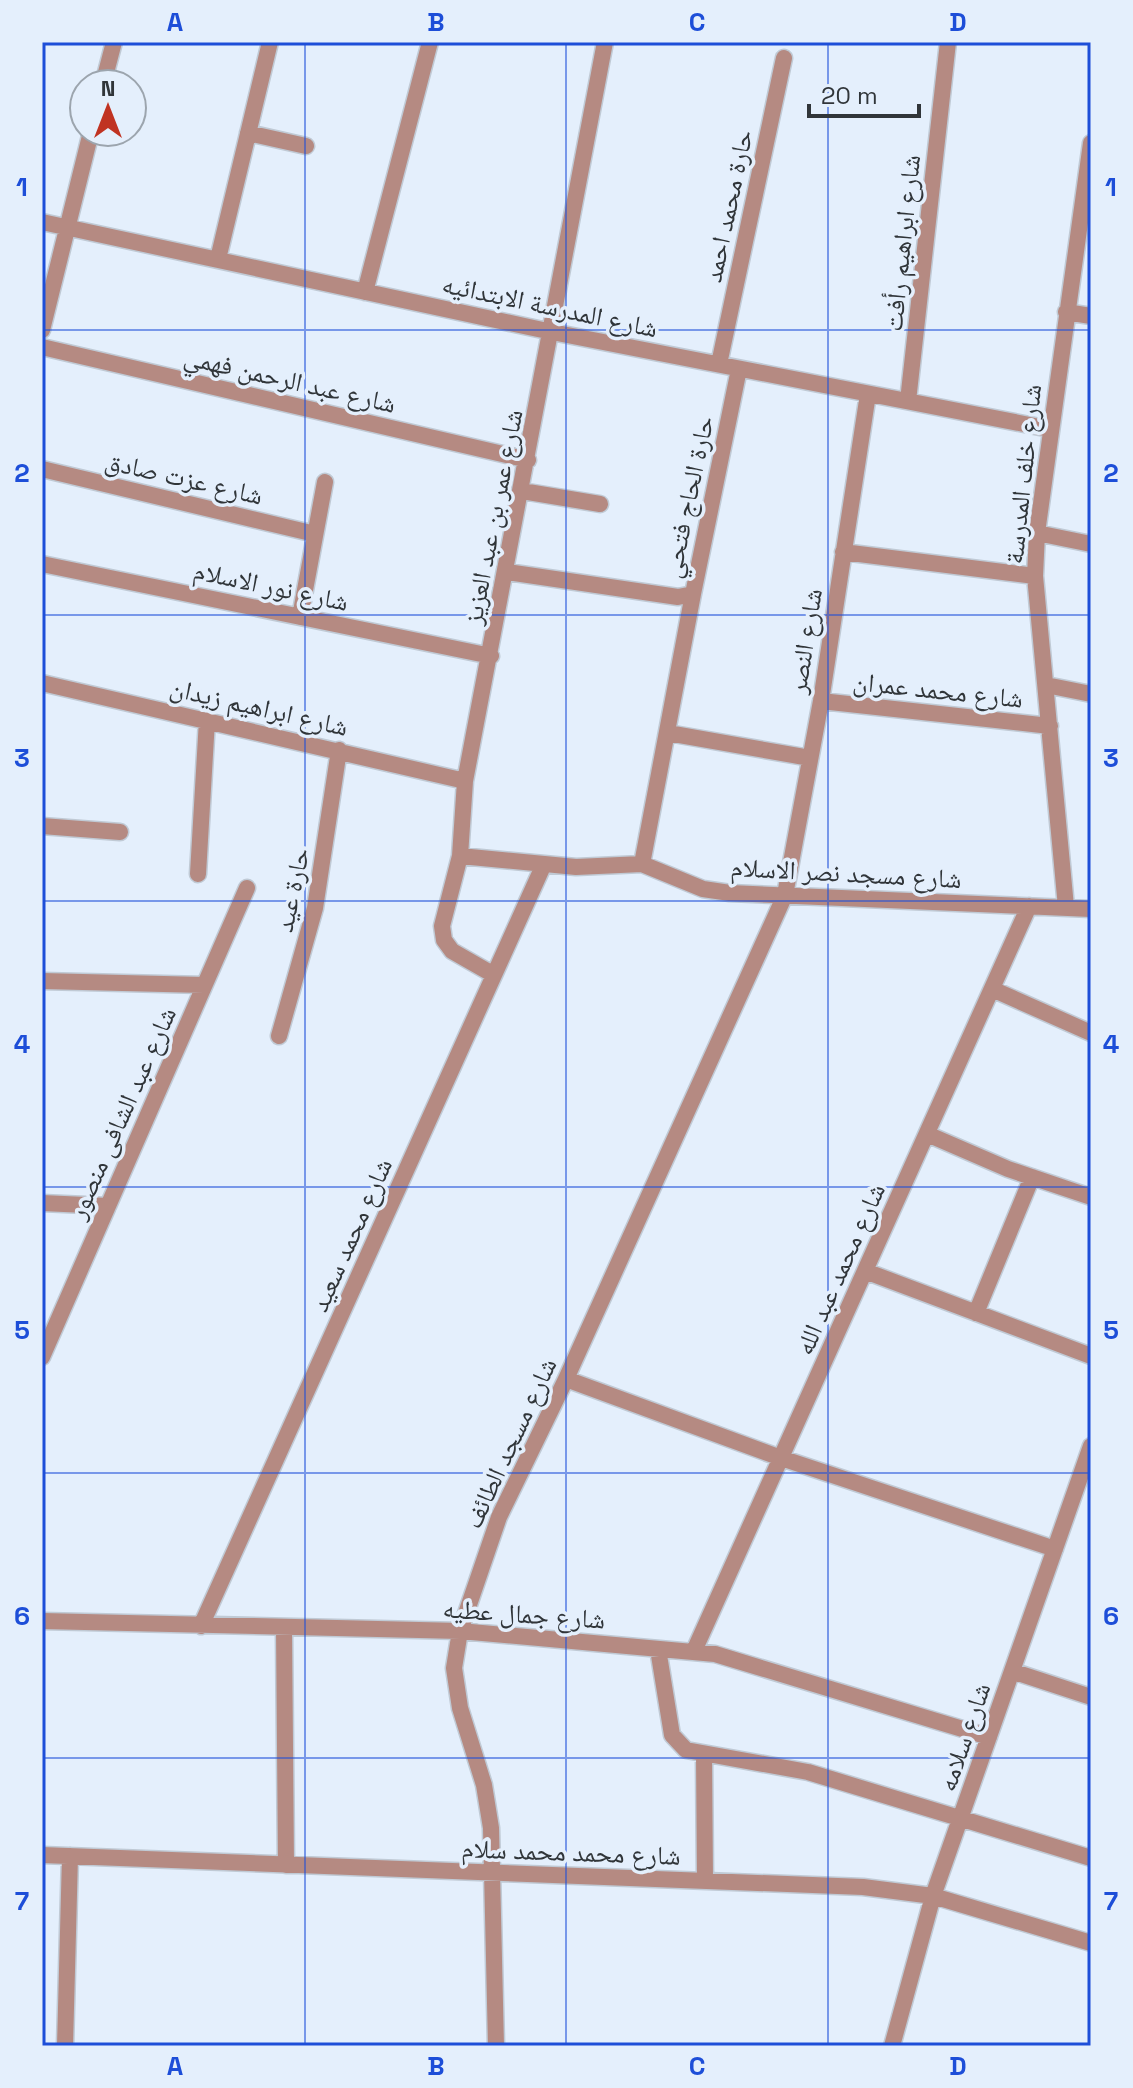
<svg xmlns="http://www.w3.org/2000/svg" width="1133" height="2088" viewBox="0 0 1133 2088" font-family="'Space Grotesk','Noto Naskh Arabic',sans-serif">
	<style>
		.lines { fill: none; stroke-linecap: round; stroke-linejoin: round }
		.minor-casing { stroke: #c0cad5; stroke-width: 19 }
		.minor { stroke: #b58a82; stroke-width: 16 }
		.grid { fill: none; stroke: #1d4ed8; stroke-width: 2; stroke-opacity: 0.55 }
		.labels { text-anchor: middle; dominant-baseline: central; stroke-width: 7; stroke-linejoin: round; paint-order: stroke }
		.street-label { font-size: 26px; fill: #303539; stroke: #e4effc }
		.neatline { fill: none; stroke: #1d4ed8; stroke-width: 3 }
		.grid-label { font-size: 26px; text-anchor: middle; font-weight: bold; fill: #1d4ed8 }
	</style>
	<rect width="100%" height="100%" fill="#e4effc"/>
	<g class="lines">
		<defs>
			<path id="minor" d="M103,84L114,42
				M248,133L306,146
				M42,222L552,332L1050,429
				M218,259L270,42
				M365,292L430,42
				M1066,312L1091,316
				M42,330L91,132
				M42,347L528,460
				M719,364L784,58
				M908,401L948,42
				M42,469L315,534
				M522,491L600,504
				M1037,533L1091,544
				M843,552L1035,576
				M42,564L491,656
				M507,572L678,597L693,594L739,369
				M300,617L325,482
				M42,683L465,781
				M1046,685L1091,694
				M821,701L1050,726
				M668,733L810,758
				M42,826L120,832
				M460,856L576,867L642,864L703,889L730,893L1091,909
				M642,864L693,594
				M198,874L207,720
				M1066,907L1035,576L1037,533L1091,143
				M494,975L452,951L444,940L442,926L460,856L465,781L605,42
				M42,981L204,985
				M992,989L1091,1033
				M279,1036L315,908L339,750
				M927,1134L1008,1169L1091,1197
				M42,1203L108,1206
				M865,1271L1091,1356
				M976,1313L1032,1177
				M42,1357L247,888
				M566,1379L781,1458L1055,1549
				M42,1621L460,1631L715,1654L989,1737
				M201,1626L544,864
				M284,1628L286,1865
				M658,1649L672,1735L686,1750L808,1772L1091,1858
				M694,1651L1029,906
				M1012,1671L1091,1697
				M704,1754L705,1880
				M42,1855L863,1887L933,1896L1091,1943
				M65,2046L70,1856
				M496,2046L491,1828L484,1785L460,1708L454,1668L460,1631L499,1517L566,1379L785,895L821,701L868,394
				M892,2046L933,1896L1091,1446"/>
		</defs>
		<use href="#minor" class="minor-casing"/>
		<use href="#minor" class="minor"/>
	</g>
	<path class="grid" d="M305,42V2046M566,42V2046M828,42V2046M42,330H1091M42,615H1091M42,901H1091M42,1187H1091M42,1473H1091M42,1758H1091"/>
	<g class="labels">
		<g class="street-label">
			<text transform="translate(728 206) rotate(-78)">حارة محمد احمد</text>
			<text transform="translate(902 243) rotate(-84)">شارع ابراهيم رأفت</text>
			<text transform="translate(550 306) rotate(12)">شارع المدرسة الابتدائيه</text>
			<text transform="translate(290 380) rotate(13)">شارع عبد الرحمن فهمي</text>
			<text transform="translate(1023 474) rotate(-84)">شارع خلف المدرسة</text>
			<text transform="translate(184 478) rotate(13)">شارع عزت صادق</text>
			<text transform="translate(688 497) rotate(-78)">حارة الحاج فتحي</text>
			<text transform="translate(493 517) rotate(-79)">شارع عمر بن عبد العزيز</text>
			<text transform="translate(271 586) rotate(12)">شارع نور الاسلام</text>
			<text transform="translate(805 641) rotate(-81)">شارع النصر</text>
			<text transform="translate(938 690) rotate(6)">شارع محمد عمران</text>
			<text transform="translate(259 707) rotate(13)">شارع ابراهيم زيدان</text>
			<text transform="translate(846 873) rotate(3)">شارع مسجد نصر الاسلام</text>
			<text transform="translate(292 890) rotate(-78)">حارة عيد</text>
			<text transform="translate(122 1113) rotate(-66)">شارع عبد الشافى منصور</text>
			<text transform="translate(351 1235) rotate(-66)">شارع محمد سعيد</text>
			<text transform="translate(840 1269) rotate(-66)">شارع محمد عبد الله</text>
			<text transform="translate(510 1443) rotate(-65)">شارع مسجد الطائف</text>
			<text transform="translate(524 1614) rotate(4)">شارع جمال عطيه</text>
			<text transform="translate(964 1737) rotate(-71)">شارع سلامه</text>
			<text transform="translate(571 1852) rotate(2)">شارع محمد محمد سلام</text>
		</g>
	</g>
	<rect width="1133" height="2088" fill="none" stroke="#e4effc" stroke-width="88"/>
	<g transform="translate(108 108)"><circle r="38" fill="#e4effc" stroke="#9ca5ae" stroke-width="2"/>
	<path d="M0-6L14 30L0 20L-14 30Z" fill="#c03322"/>
	<text y="-12" font-size="22" font-weight="bold" text-anchor="middle" fill="#303539">N</text>
	</g>
	<path d="M809 104v12h110v-12" fill="none" stroke="#303539" stroke-width="4"/>
	<text x="821" y="104" font-size="24" fill="#303539" stroke="#e4effc" stroke-width="6" paint-order="stroke">20 m</text>
	<rect x="44" y="44" width="1045" height="2000" class="neatline"/>
	<g class="grid-label">
		<text x="175" y="31">A</text>
		<text x="436" y="31">B</text>
		<text x="697" y="31">C</text>
		<text x="958" y="31">D</text>
		<text x="22" y="196">1</text>
		<text x="1111" y="196">1</text>
		<text x="22" y="482">2</text>
		<text x="1111" y="482">2</text>
		<text x="22" y="767">3</text>
		<text x="1111" y="767">3</text>
		<text x="22" y="1053">4</text>
		<text x="1111" y="1053">4</text>
		<text x="22" y="1339">5</text>
		<text x="1111" y="1339">5</text>
		<text x="22" y="1625">6</text>
		<text x="1111" y="1625">6</text>
		<text x="22" y="1910">7</text>
		<text x="1111" y="1910">7</text>
		<text x="175" y="2075">A</text>
		<text x="436" y="2075">B</text>
		<text x="697" y="2075">C</text>
		<text x="958" y="2075">D</text>
	</g>
</svg>
